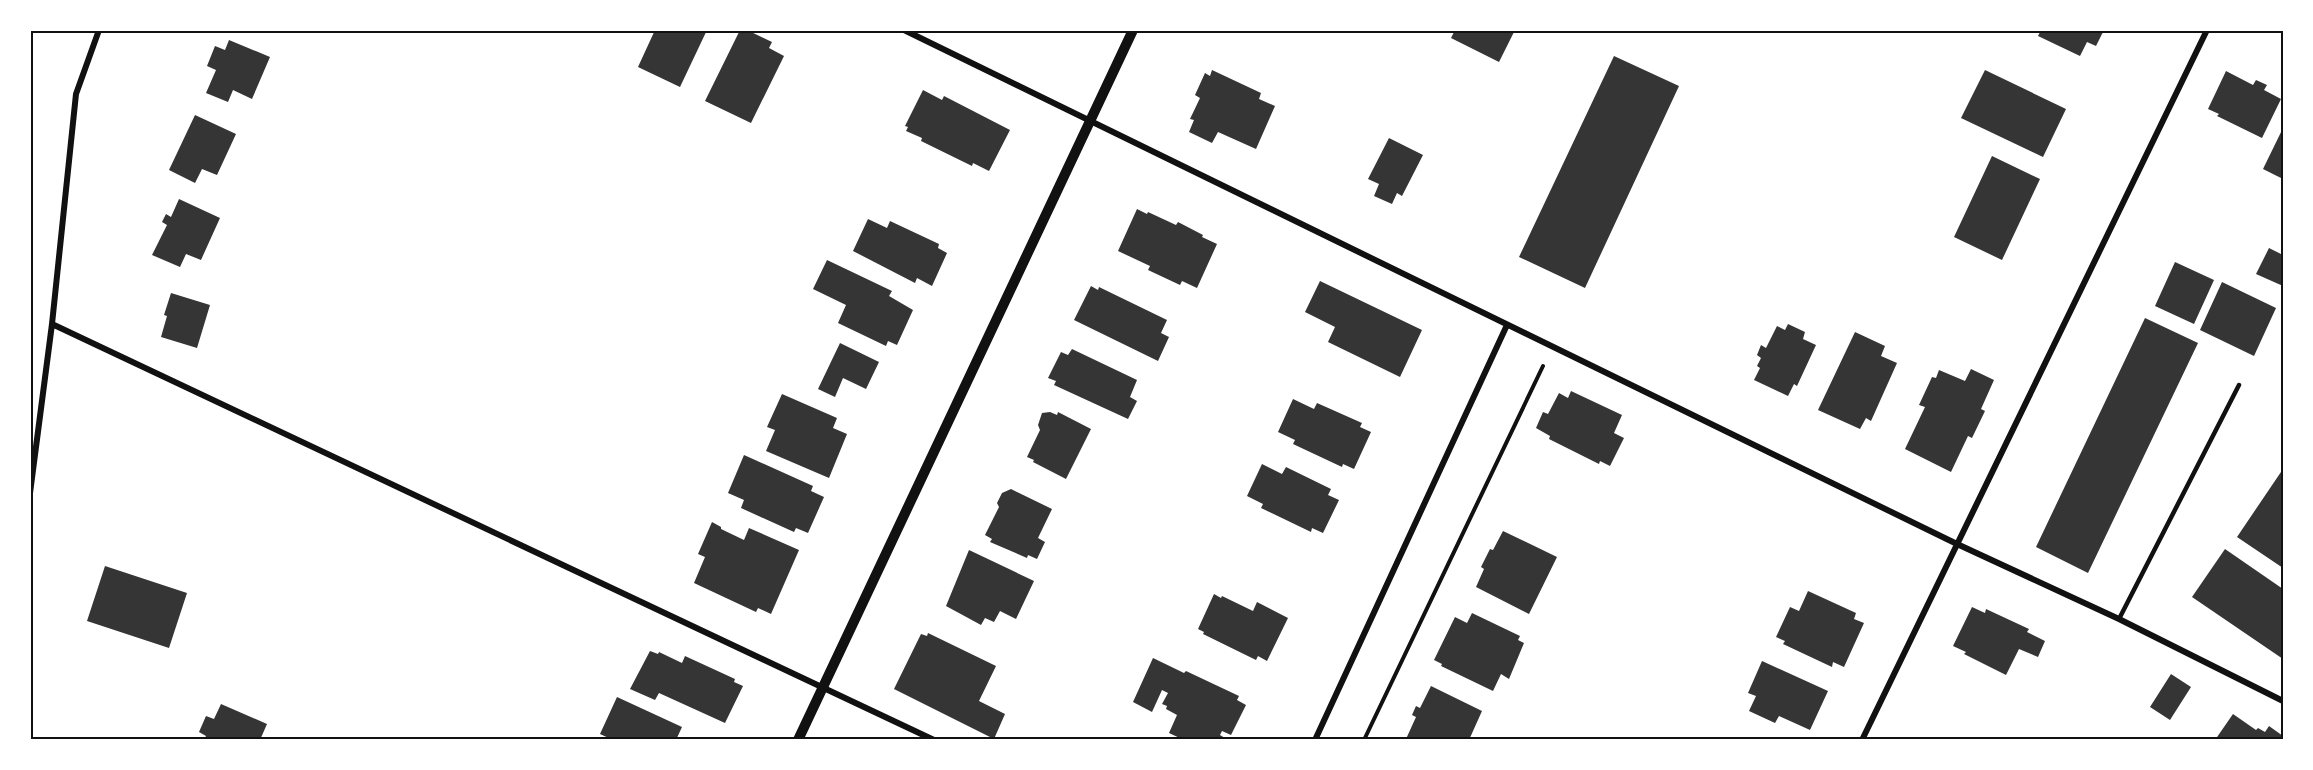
<svg xmlns="http://www.w3.org/2000/svg" width="2313" height="770" viewBox="0 0 2313 770" font-family="'Fira Sans',sans-serif">
	<style>
		.building { fill: #353535 }
		.lines { fill: none; stroke-linecap: round; stroke-linejoin: round }
		.path { stroke: #111; stroke-width: 4 }
		.service { stroke: #111; stroke-width: 4.5 }
		.minor { stroke: #111; stroke-width: 6 }
		.tertiary { stroke: #111; stroke-width: 10 }
		.neatline { fill: none; stroke: #111; stroke-width: 2 }
	</style>
	<rect width="100%" height="100%" fill="#fff"/>
	<path class="building" d="M655,30H707L680,87L638,67Z
		M740,30H747L772,42L769,48L784,56L751,123L705,101Z
		M1455,30H1515L1499,62L1451,38Z
		M2041,30H2104L2096,46L2087,42L2080,56L2038,36Z
		M229,40L270,57L252,99L233,90L228,102L206,93L216,70L207,66L215,46L225,50Z
		M1614,56L1679,86L1585,288L1519,257Z
		M1212,70L1261,93L1259,99L1275,106L1256,149L1218,132L1212,143L1189,132L1194,120L1190,119L1200,98L1195,95L1205,73L1210,76Z
		M1985,70L2066,109L2043,157L1961,118Z
		M2226,71L2253,85L2256,80L2267,85L2264,90L2281,99L2262,138L2217,116L2219,114L2208,109Z
		M923,90L942,100L944,96L1010,130L989,171L973,163L972,166L921,141L922,138L906,131L908,127L905,126Z
		M195,115L236,134L217,175L202,169L195,183L169,170Z
		M2283,128V179L2263,169Z
		M1389,138L1423,155L1402,196L1397,193L1392,204L1374,196L1379,184L1368,179Z
		M1992,156L2040,179L2002,260L1954,237Z
		M179,199L220,218L201,260L186,254L180,267L152,255L167,225L162,222L166,214L171,217Z
		M1137,209L1147,214L1148,212L1176,225L1178,222L1203,235L1202,237L1217,244L1197,288L1182,281L1180,285L1148,270L1150,266L1118,251Z
		M868,219L887,228L890,221L939,244L938,248L947,253L932,286L917,278L915,283L853,251Z
		M2269,248L2283,255V286L2256,274Z
		M827,260L892,291L889,296L913,310L897,345L888,341L886,346L838,323L846,305L813,289Z
		M2175,262L2214,280L2194,324L2155,306Z
		M1320,281L1422,330L1400,377L1328,342L1335,327L1305,312Z
		M2222,282L2276,308L2254,356L2200,330Z
		M1091,286L1098,290L1099,287L1167,320L1161,333L1169,337L1158,361L1074,320Z
		M171,293L210,305L197,348L161,337L167,316L164,315Z
		M2145,318L2198,343L2088,573L2036,547Z
		M1788,324L1805,332L1803,339L1816,345L1797,386L1794,384L1788,396L1754,380L1760,368L1757,366L1761,358L1757,355L1761,345L1766,348L1777,326L1785,330Z
		M1855,332L1885,346L1881,356L1897,363L1871,421L1866,418L1860,429L1818,410Z
		M840,343L879,362L866,389L843,378L835,397L818,389Z
		M1072,349L1137,380L1130,397L1137,401L1128,419L1054,385L1056,381L1048,378L1061,352L1068,355Z
		M1971,369L1994,380L1981,409L1985,411L1972,438L1968,436L1951,472L1905,449L1925,407L1919,405L1932,377L1936,378L1939,370L1965,381Z
		M1571,391L1622,415L1614,433L1624,438L1610,466L1600,461L1599,464L1549,439L1550,436L1536,428L1543,412L1548,414L1559,393L1568,398Z
		M782,394L837,418L833,428L847,434L829,478L766,451L775,430L767,427Z
		M1293,399L1314,409L1317,403L1362,423L1360,427L1371,432L1354,469L1343,464L1342,467L1293,444L1295,440L1278,432Z
		M1050,412L1057,415L1058,412L1091,429L1066,479L1033,462L1034,460L1027,457L1040,430L1038,425L1042,413Z
		M744,455L813,486L811,491L824,497L808,533L796,528L794,532L741,508L744,500L728,493Z
		M1262,464L1282,474L1286,467L1331,489L1328,495L1339,500L1323,533L1312,528L1311,532L1261,508L1263,504L1247,496Z
		M2283,469V568L2237,537Z
		M1011,489L1052,509L1038,538L1045,542L1037,559L1028,555L1027,558L990,542L992,539L985,535L999,507L997,503L1002,493Z
		M712,522L721,527V529L744,540L749,528L799,550L771,614L758,608L756,612L694,583L705,557L698,554Z
		M1503,531L1557,557L1529,614L1476,587L1484,569L1481,567L1490,549L1493,550Z
		M2225,549L2283,589V659L2192,597Z
		M969,550L1034,581L1016,619L1000,611L994,622L985,618L981,625L946,606Z
		M105,566L187,593L169,648L87,621Z
		M1808,591L1856,613L1854,619L1864,623L1844,667L1833,662L1832,667L1783,644L1785,641L1776,637L1790,607L1799,611Z
		M1214,594L1221,598L1222,596L1253,611L1257,602L1288,618L1267,661L1258,656L1256,660L1203,634L1204,632L1198,629Z
		M1972,607L1985,613L1986,609L2029,629L2027,632L2045,641L2038,657L2019,649L2006,675L1964,654L1966,652L1953,646Z
		M1472,613L1520,636L1518,640L1524,643L1509,679L1501,674L1493,691L1441,666L1442,664L1434,660L1455,617L1467,623Z
		M928,633L996,666L979,701L1005,714L994,739L894,689L921,634L927,636Z
		M650,651L658,654L659,652L682,663L685,656L735,679L734,682L743,686L725,723L659,693L655,700L630,689Z
		M1153,658L1184,673L1186,671L1239,696L1237,700L1246,705L1231,735L1222,731L1220,735L1225,738L1224,740H1184L1169,733L1177,715L1166,709L1167,706L1162,704L1168,693L1162,690L1152,712L1133,702Z
		M1762,661L1828,691L1810,730L1779,716L1775,723L1749,711L1756,696L1748,693Z
		M2171,674L2191,687L2170,720L2150,707Z
		M1431,686L1482,711L1469,740L1406,739L1416,717L1412,715L1416,706L1420,708Z
		M617,697L682,727L676,740H613L600,734Z
		M221,704L267,724L260,740H204L206,736L199,732L206,716L214,719Z
		M2233,714L2256,730L2258,728L2265,732L2269,726L2283,736V740H2215Z"/>
	<g class="lines">
		<path class="path" d="M1364,740L1543,366"/>
		<path class="service" d="M2119,619L2239,385"/>
		<path class="minor" d="M904,30L1957,544L2119,619L2283,701
			M52,324L934,740
			M30,493L52,324L76,94L99,30
			M1315,740L1507,325
			M1862,740L2207,30"/>
		<path class="tertiary" d="M798,740L1133,30"/>
	</g>
	<rect width="2313" height="770" fill="none" stroke="#ffffff" stroke-width="63"/>
	<rect x="32" y="32" width="2250" height="706" class="neatline"/>
</svg>
